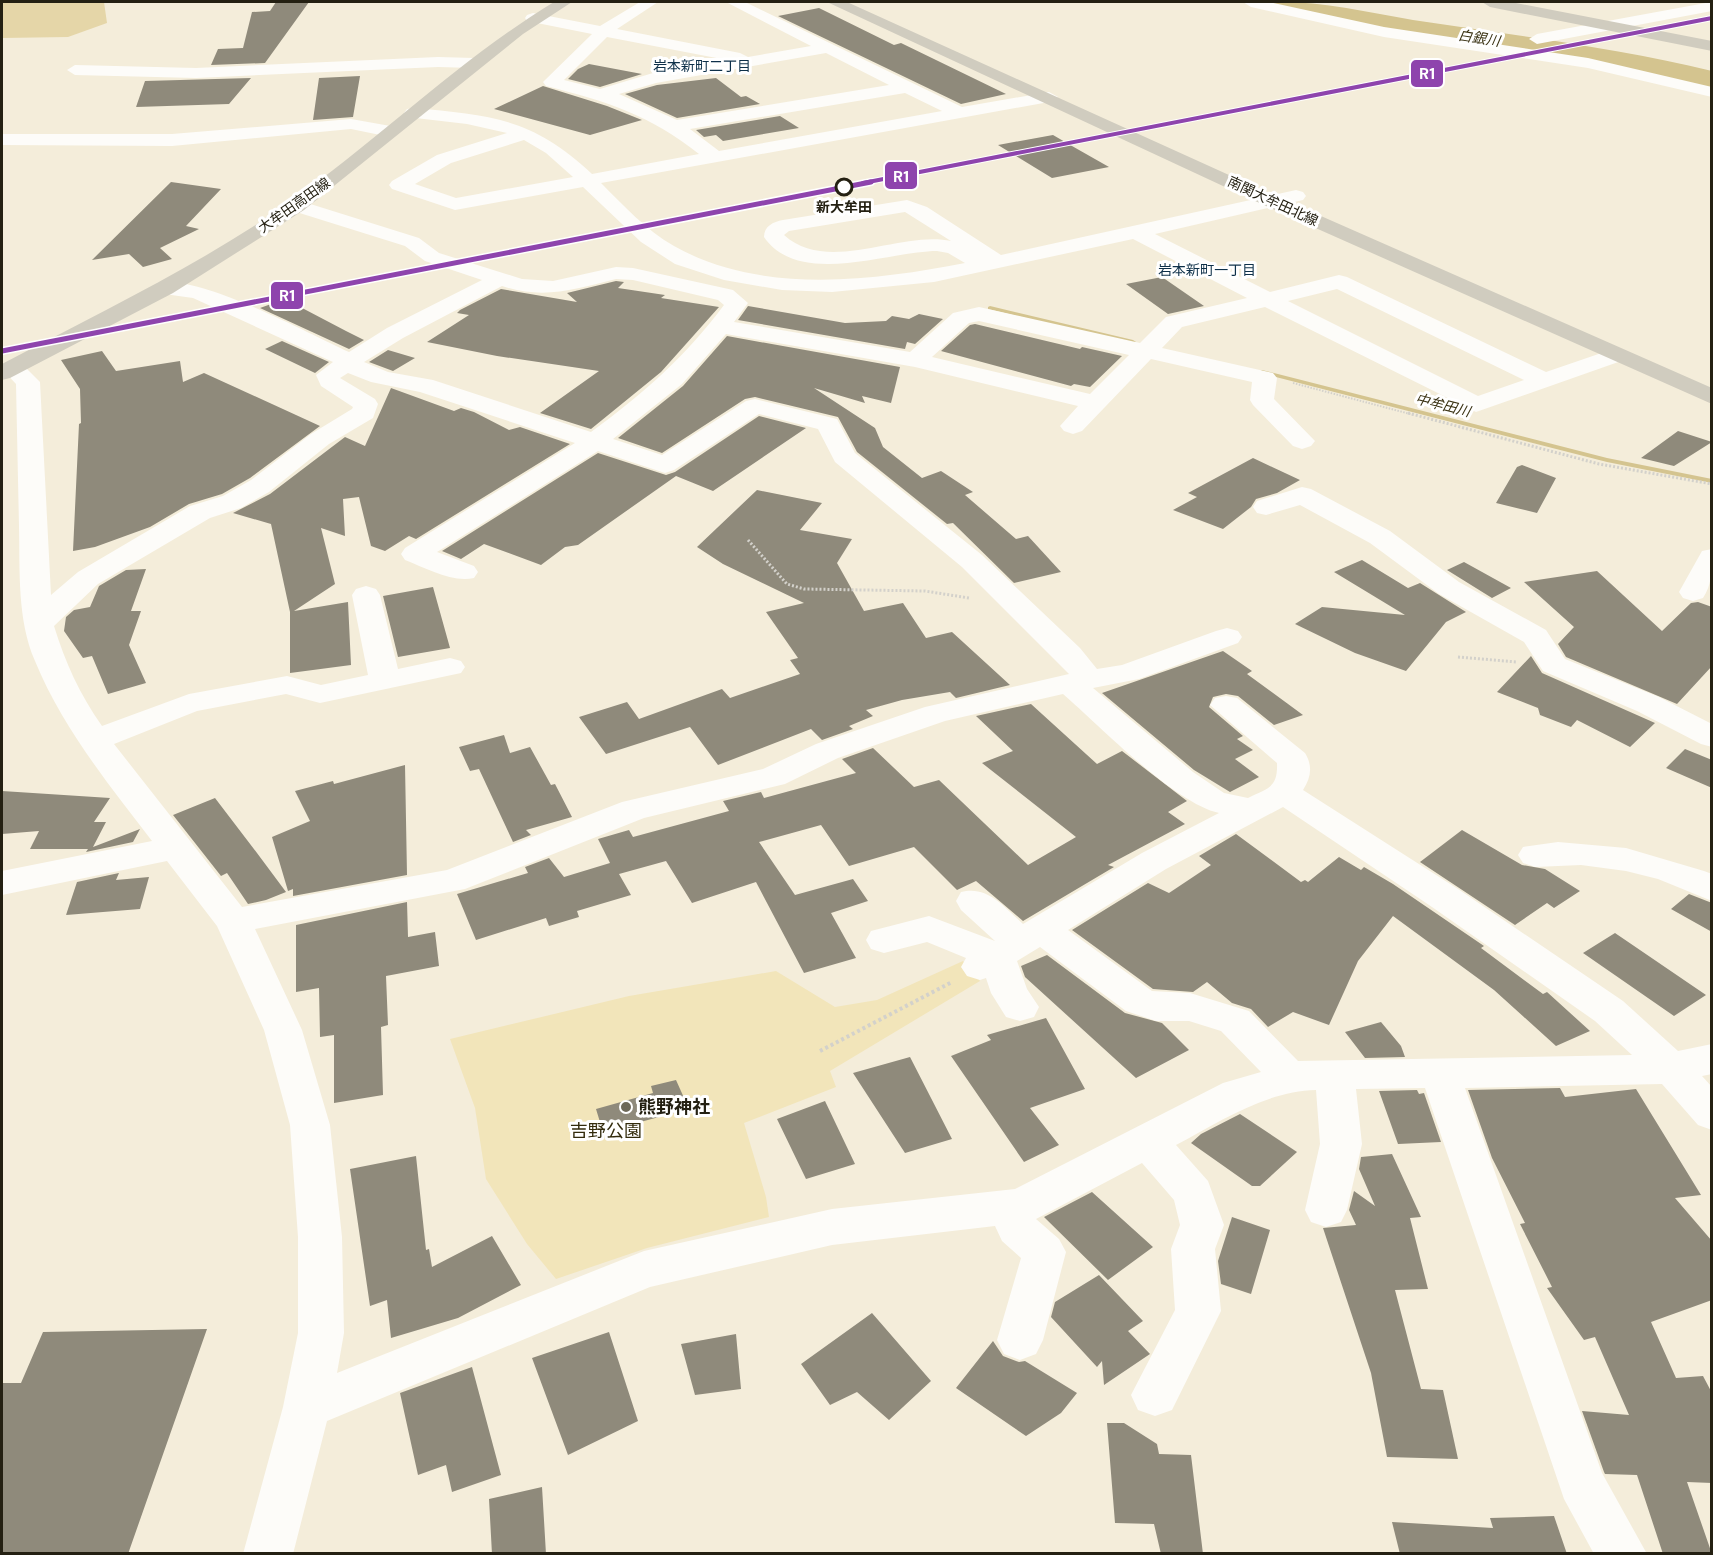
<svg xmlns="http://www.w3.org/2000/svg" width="1713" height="1555" viewBox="0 0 1713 1555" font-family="'DM Sans','Noto Sans JP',sans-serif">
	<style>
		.green { fill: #f2e5ba }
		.forest { fill: #e5d6a8 }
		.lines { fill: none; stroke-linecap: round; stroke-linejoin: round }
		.stream { fill: #d4c48f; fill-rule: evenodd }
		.river { fill: #d4c48f; fill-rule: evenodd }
		.building { fill: #8f8a7b }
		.path-far2 { stroke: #d3d1cb; stroke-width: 2; stroke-dasharray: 1.5 1.5; stroke-linecap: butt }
		.path-far1 { stroke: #d3d1cb; stroke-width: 3; stroke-dasharray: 2 2; stroke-linecap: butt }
		.path { stroke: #d3d1cb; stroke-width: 4; stroke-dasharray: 3 3; stroke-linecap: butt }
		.minor { fill: #fdfcf9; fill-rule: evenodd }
		.major { fill: #d0ccbf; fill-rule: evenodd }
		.rail-1-far1-casing { stroke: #fff; stroke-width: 6 }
		.rail-1-casing { stroke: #fff; stroke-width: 8 }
		.rail-1-far1 { stroke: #8e44ad; stroke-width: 4 }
		.rail-1 { stroke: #8e44ad; stroke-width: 5 }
		.stop-dot { fill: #fff; stroke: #242012; stroke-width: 3 }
		.poi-dot { fill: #6d6858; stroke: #fff; stroke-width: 2 }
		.labels { text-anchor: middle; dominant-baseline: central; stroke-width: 6; stroke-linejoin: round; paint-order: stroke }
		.far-water-label { font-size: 14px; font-style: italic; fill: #393112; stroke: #fff }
		.far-neighbourhood-label { font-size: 14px; fill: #0e3049; stroke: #fff }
		.far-street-label { font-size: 14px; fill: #242012; stroke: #fff }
		.far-stop-label { font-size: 14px; font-weight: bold; fill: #242012; stroke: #fff }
		.near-poi-label { font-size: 18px; font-weight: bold; fill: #242012; stroke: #fff; text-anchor: start }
		.near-park-label { font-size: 18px; fill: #332b0c; stroke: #fff }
		.line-badge { stroke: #fff; stroke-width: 2 }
		.badge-label { font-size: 16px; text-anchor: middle; font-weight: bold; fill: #fff }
	</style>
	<rect width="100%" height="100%" fill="#f4edda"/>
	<path class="green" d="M963,961L980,981L830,1071L836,1087L744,1123L766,1197L769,1217L647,1248L556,1279L527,1244L486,1179L475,1108L450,1039L629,996L776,971L835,1007L877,1000Z"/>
	<path class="forest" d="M2,2H104L107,23L68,37L2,38Z"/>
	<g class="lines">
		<path class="stream" d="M990,306L1133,340L1136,342L1133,344L988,309V307Z
			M1262,370L1607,458L1712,479V483L1607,462L1260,373L1259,372Z"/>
		<path class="river" d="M1268,2C1316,0 1366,12 1413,20C1513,35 1613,47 1712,71V89C1566,54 1417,44 1272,8Z"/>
	</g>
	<path class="building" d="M276,2H309L265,63L211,65L218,49L243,48L252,12L270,11Z
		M819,8L894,45L901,43L1006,94L961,104L778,16Z
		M589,64L642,74L600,87L568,79L578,69Z
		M360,76L353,117L313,120L319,78Z
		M251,78L229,104L136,107L145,81Z
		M716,78L741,97L746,96L760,104L677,118L625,94L657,85Z
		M543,86L607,106L642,120L590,135L494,109Z
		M780,116L799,128L723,141L716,135L704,137L696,130Z
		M1053,135L1072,146L1109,167L1052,178L998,145Z
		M171,182L221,189L186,226L199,229L160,248L172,259L143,267L129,254L92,260Z
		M1162,277L1204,306L1168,314L1126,284Z
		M616,281L624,282L618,288L665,295L661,298L719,307L661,372L591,429L540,413L599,371L497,356L427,342L469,315L457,313L460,310L501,289L577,302L567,293Z
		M285,299L346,331L364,340L349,349L260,308Z
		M748,306L845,323L886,321L892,316L909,319L919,314L943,319L915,344L907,342L905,349L738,320Z
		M975,324L1080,349L1082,347L1122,356L1090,387L1074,384L1071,386L941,351L970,325Z
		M727,336L900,367L891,403L862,396L865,403L814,388L875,428L883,447L922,478L941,471L973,492L965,495L1016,539L1028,536L1061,572L1014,583L953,523L947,524L857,452L838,417L755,397L745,399L662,453L618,438L683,386Z
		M282,341L329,362L315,373L265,349Z
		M388,350L415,358L393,371L369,362Z
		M102,351L116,371L180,361L183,382L204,373L320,426L250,478L222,494L189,504L150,527L95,547L73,551L79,424L81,423L80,389L61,360Z
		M391,388L454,411L461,408L474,412L509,430L520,427L570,444L416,539L409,536L385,551L371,546L359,497L343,499L345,536L321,528L335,584L294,611L348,602L351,665L290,673V612L271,524L233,513L270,494L345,437L365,446Z
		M759,416L806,428L713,491L676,476L578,545L565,547L541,565L484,544L461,559L442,551L598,453L666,475L675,472Z
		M1678,431L1712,442L1674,466L1641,458Z
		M1253,458L1300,480L1277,493L1256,499L1251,507L1223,529L1173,510L1197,497L1188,493Z
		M1522,465L1556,478L1537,513L1496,503L1517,467Z
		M757,490L822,503L800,530L852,539L837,563L864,611L903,603L926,638L952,632L1010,685L956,698L950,692L902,700L866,710L873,716L849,726L853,729L822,740L811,729L718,765L690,727L606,754L579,717L627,702L639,719L722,689L730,698L800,674L790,660L798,658L766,612L804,603L723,564L697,547Z
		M1362,560L1408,588L1420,583L1466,612L1446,622L1406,671L1355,653L1295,624L1322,607L1405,615L1334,572Z
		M1464,562L1511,588L1492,598L1447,570Z
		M146,569L131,611H141L129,645L146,683L108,694L92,656L83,658L64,631L66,617L74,610L90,607L99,586L126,570Z
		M1597,571L1662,631L1691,603L1698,602L1712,607V666L1677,704L1566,657L1558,644L1574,627L1524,582Z
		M433,587L450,648L398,657L383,596Z
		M1223,651L1252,671L1247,674L1303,715L1274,725L1238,696L1226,694L1213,697L1209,707L1243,736L1237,739L1253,750L1235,759L1259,777L1230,792L1194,770L1102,693Z
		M1531,656L1542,673L1655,723L1630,747L1577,720L1571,727L1540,715L1538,708L1497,692Z
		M1031,704L1097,764L1122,751L1187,801L1168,812L1185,824L1108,865L1114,867L1023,921L976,881L957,890L914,847L849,866L821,825L759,842L795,895L853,879L868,901L831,913L856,958L804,973L756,882L692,903L666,861L619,874L631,895L577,911L579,917L549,926L546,918L476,940L457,894L528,873L525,867L549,858L564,877L610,863L598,839L629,830L633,837L729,811L723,801L761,792L764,798L856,773L842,759L873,748L914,787L939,780L1028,865L1076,837L982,763L1013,751L976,716Z
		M504,735L510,753L530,747L551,785L555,784L572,817L526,830L531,835L513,842L479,769L470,771L459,747Z
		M1685,749L1712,760V788L1666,768Z
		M405,765L407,875L293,896V889L288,891L272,837L310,821L295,791L333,781L334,784Z
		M2,791L110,798L94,822H106L93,847L140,829L133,842L86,852L88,849H30L39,831L2,834Z
		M215,798L257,853L286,892L266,900L248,904L227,873L221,876L173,815Z
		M1462,830L1522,865L1545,869L1580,891L1554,908L1547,903L1515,925L1420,862Z
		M1236,834L1301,882L1305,880L1308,882L1339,857L1361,870L1364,867L1393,884L1484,946L1481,948L1543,994L1547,992L1590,1031L1556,1046L1494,990L1393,916L1358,961L1329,1025L1293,1012L1268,1027L1251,1009L1232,1003L1207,982L1193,992L1153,989L1072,930L1148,883L1169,893L1211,865L1199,856Z
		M119,873L116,880L149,877L140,909L66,915L77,882Z
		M1689,894L1712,903V932L1671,909Z
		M407,902L408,937L435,932L439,966L386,976L388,1025L381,1027L383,1095L334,1103V1035L320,1037L319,988L296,992V925Z
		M1615,933L1706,995L1674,1016L1583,953Z
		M1047,955L1125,1013L1162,1023L1189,1050L1136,1078L1025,977L1021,966Z
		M1046,1018L1085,1089L1030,1108L1059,1145L1024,1162L951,1056L991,1040L987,1035Z
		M1381,1022L1401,1046L1405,1057L1365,1058L1345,1032Z
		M910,1057L952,1139L905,1153L853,1073Z
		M676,1080L689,1109L603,1132L596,1109L653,1093L651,1086Z
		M1560,1088L1565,1097L1636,1089L1701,1195L1675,1198L1712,1241V1300L1651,1322L1676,1378L1703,1376L1712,1393V1483L1687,1482L1712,1554H1663L1637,1475L1605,1474L1604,1472L1582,1411L1629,1415L1595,1337L1584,1340L1547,1288L1552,1287L1520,1224L1525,1223L1492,1158L1468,1090Z
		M1417,1090L1419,1094L1424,1093L1441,1142L1398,1144L1379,1091Z
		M825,1101L855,1164L806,1179L777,1119Z
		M1240,1114L1297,1152L1260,1186H1252L1191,1143L1201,1134Z
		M1392,1154L1421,1217L1410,1218L1428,1289L1395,1290L1421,1389L1443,1390L1458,1459L1387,1457L1371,1373L1323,1228L1356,1225L1349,1210L1354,1191L1375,1206L1359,1169L1361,1157Z
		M416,1156L426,1250L429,1249L432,1267L492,1236L521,1285L458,1318L391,1338L387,1300L370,1306L350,1169Z
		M1092,1192L1153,1247L1108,1280L1044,1217Z
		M1232,1217L1270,1230L1251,1294L1221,1284L1218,1261Z
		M1099,1275L1143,1321L1128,1331L1150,1354L1104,1385L1102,1361L1097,1367L1051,1317L1055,1302Z
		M872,1313L931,1381L889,1420L857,1392L830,1405L801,1364Z
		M207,1329L128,1554H2V1383H21L43,1332Z
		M609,1332L638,1421L568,1455L532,1358Z
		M736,1334L741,1389L695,1395L681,1344Z
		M993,1341L1003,1356L1019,1362L1025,1361L1077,1393L1061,1413L1026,1436L956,1388Z
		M472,1367L501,1475L452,1492L446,1465L418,1475L400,1393Z
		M1107,1423H1124L1157,1444L1159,1454L1191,1455L1203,1554H1161L1154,1524L1115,1523Z
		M542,1487L546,1554H492L489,1499Z
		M1554,1516L1567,1554H1400L1392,1522L1493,1528L1490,1518Z"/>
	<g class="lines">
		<path class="path-far2" d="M1293,383L1414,415"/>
		<path class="path-far1" d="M1408,413L1599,464L1712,484
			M748,540L787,584L804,589L925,591L969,598
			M1458,657L1517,662"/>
		<path class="path" d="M820,1051L952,982"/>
		<path class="minor" d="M640,2H658L617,29L740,53L748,57L811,46L726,2H745L962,107L1049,92L1058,97L1049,102L601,183C624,206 646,230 674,246C761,295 872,281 965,263L948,253L937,251C889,251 799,288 764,237C764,226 773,222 783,220L907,200L927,207L1001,255L1296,190L1303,192L1306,196L1303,200L1155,234L1270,292L1339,275L1347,277L1546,372L1616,348L1624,350L1628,355L1624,360L1476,412L1265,307L1182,327L1162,348L1273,373L1277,378L1274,399L1315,441L1311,446L1302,449L1293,446L1253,405L1250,400L1252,382L1151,359L1082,431L1073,434L1064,431L1060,426L1078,406L915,367L726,334L682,384L613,439L662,455L746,401L755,399L837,419L855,453L982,555L1080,648L1097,669L1122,665L1216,631L1227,628L1238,631L1242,637L1238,643L1139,679L1093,688L1193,772L1224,793L1248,798C1268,788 1278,788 1277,763L1210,705L1215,698L1226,696L1237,698L1305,753C1313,766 1311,778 1303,790L1458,889L1623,1001L1678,1051L1712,1044V1074L1702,1076L1712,1087V1130L1698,1125L1662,1084L1465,1088L1602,1473L1647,1554H1594L1564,1499L1425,1088L1356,1089L1362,1144L1347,1210L1341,1222L1326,1227L1311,1222L1305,1210L1320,1144L1316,1090C1266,1091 1219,1122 1176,1145L1208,1181L1224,1225L1215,1249L1221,1311L1172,1410L1155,1416L1138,1410L1131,1395L1175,1310L1171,1249L1180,1225L1174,1200L1142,1163L1036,1219L1059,1239L1066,1252L1043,1340L1036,1354L1020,1360L1004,1354L997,1340L1021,1258L1002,1241L995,1226L832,1245L650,1287L327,1421L293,1554H243L283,1407L298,1333V1237L290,1125L264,1030L217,926L167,861L2,895V871L152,841C109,785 62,727 35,661C17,620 20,570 19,526C18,478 17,431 16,384L2,369L5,363H21L40,382L51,595L78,572L190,506L223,496L251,480L311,434L352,409L353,407L321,386L316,375L333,362L193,298L157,293L154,288L157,283C198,273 307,333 349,352L387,328L482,280L425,261L405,246L290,210L287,206L290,202H304L419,238L439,253L522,279L553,281L616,267L633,268L733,290L748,303L734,322L910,352L953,313L979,307L1140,343L1166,317L1247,298L1133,239L934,282L832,292L782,290L724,280L675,264L641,242L583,187L455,210L392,189L389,185L392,181L437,155L507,133L467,124L407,117L404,113L407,109L413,108C490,115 533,118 592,174L699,154C650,115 606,101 546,86L543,82L592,34L527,21L525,18L527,15L533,13L600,26ZM607,37L727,60L653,73L600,89L564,80ZM826,53L889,85L677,120L619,94L656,83ZM905,93L942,111L719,151L690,129ZM524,140L546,153L573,177L456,198L415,184L451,163ZM905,212L951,241C901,230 828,275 784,235L789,231ZM616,279L633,280L718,300L724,305C687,355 642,395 591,432L433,380L388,372L364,362L403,338L502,286C544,300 575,289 616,279ZM1337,289L1524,380L1478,396L1288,301ZM979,321L1129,355L1090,394L932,357L969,323ZM348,373L371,382L420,392L575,443L405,548L401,554L405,560C426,568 452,583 474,578L478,572L474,566L437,552L598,451L665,473L674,470L759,414L818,429L835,462L962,567L1069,674L925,707L816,744L763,769L622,802L447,870L242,907L114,744L197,711L286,694L320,703L461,673L465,667L461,661L450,658L398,669L380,595L376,589L366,586L356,589L352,595L368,675L321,685L287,676L189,694L102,726C80,695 65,662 54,626L98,584L210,518L241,508L269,492L329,444L373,418L378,404L375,399L340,378ZM1063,694C1100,726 1174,803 1219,813L1142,853L1023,924C1004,907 988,885 961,892L956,901L961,910L995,941L929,916L871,931L866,940L871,949L884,953L927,942L966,958L961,967L967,976L980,980L986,978L991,993L1006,1017L1020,1021L1034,1017L1039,1007L1027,989L1017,961L1040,947L1126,1011L1156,1021H1189L1221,1031L1261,1072L1223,1083L1015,1189L832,1209L644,1251L337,1373L344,1333L342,1237L330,1125L302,1030L255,929L465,889L644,818L785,784L838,758L945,721ZM1283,807L1432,907L1595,1021L1632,1055L1298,1061L1249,1011L1190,993L1152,991L1068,930L1166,869Z
			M1243,2H1269L1384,27L1588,58L1712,87V97L1588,68L1384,37L1251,7Z
			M1711,2L1712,11L1537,44L1529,39L1537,34Z
			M438,57L474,58L482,63L474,68L438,67L196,78L75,75L67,70L75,65L196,68Z
			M351,119L396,127L399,131L390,137L351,129L172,146L2,145V134H172Z
			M1302,487L1311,489L1390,531L1459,582L1546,630L1565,659L1659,697L1712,724V747L1701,744L1637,711L1543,671L1524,642L1439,594L1370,543L1300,505L1266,515L1257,513L1253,507L1257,501Z
			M1712,549C1712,567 1713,583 1703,598L1693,601L1683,598L1679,592L1702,551Z
			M1558,842L1626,848L1704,871L1712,874V901L1658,879L1626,871L1581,865L1535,867L1523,863L1518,855L1523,847Z"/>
		<path class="major" d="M554,2H572L523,34L304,210L173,293L10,378L2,380V364C99,313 200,265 290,202C381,138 460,59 554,2Z
			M827,2H847L1280,198L1712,388V404L1266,206Z
			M1482,2H1511L1712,41V51L1490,7Z"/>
		<defs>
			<path id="rail-1-far1" d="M863,183L1712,18"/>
			<path id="rail-1" d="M2,351L871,182"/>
		</defs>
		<use href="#rail-1-far1" class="rail-1-far1-casing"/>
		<use href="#rail-1" class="rail-1-casing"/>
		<use href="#rail-1-far1" class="rail-1-far1"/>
		<use href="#rail-1" class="rail-1"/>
	</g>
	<circle class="stop-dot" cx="844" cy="187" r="8"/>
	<circle class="poi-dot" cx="626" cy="1107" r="6"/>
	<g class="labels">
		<g class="far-water-label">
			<text transform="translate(1479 38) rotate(9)">白銀川</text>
			<text transform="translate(1443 405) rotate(14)">中牟田川</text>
		</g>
		<g class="far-neighbourhood-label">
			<text x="702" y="66">岩本新町二丁目</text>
			<text x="1207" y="270">岩本新町一丁目</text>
		</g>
		<g class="far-street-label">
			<text transform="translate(1273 201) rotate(25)">南関大牟田北線</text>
			<text transform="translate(294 205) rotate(-35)">大牟田高田線</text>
		</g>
		<g class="far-stop-label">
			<text x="844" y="207">新大牟田</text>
		</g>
		<g class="near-poi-label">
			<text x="638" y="1107">熊野神社</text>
		</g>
		<g class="near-park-label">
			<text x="606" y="1131">吉野公園</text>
		</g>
	</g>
	<g class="line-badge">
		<rect x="1410" y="59" width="34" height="29" rx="6" fill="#8e44ad"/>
		<rect x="884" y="161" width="34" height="29" rx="6" fill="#8e44ad"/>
		<rect x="270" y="281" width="34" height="29" rx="6" fill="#8e44ad"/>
	</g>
	<g class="badge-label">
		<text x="1427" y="79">R1</text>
		<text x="901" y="182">R1</text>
		<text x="287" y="301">R1</text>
	</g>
	<rect width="1713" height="1555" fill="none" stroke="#242012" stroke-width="6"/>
</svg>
